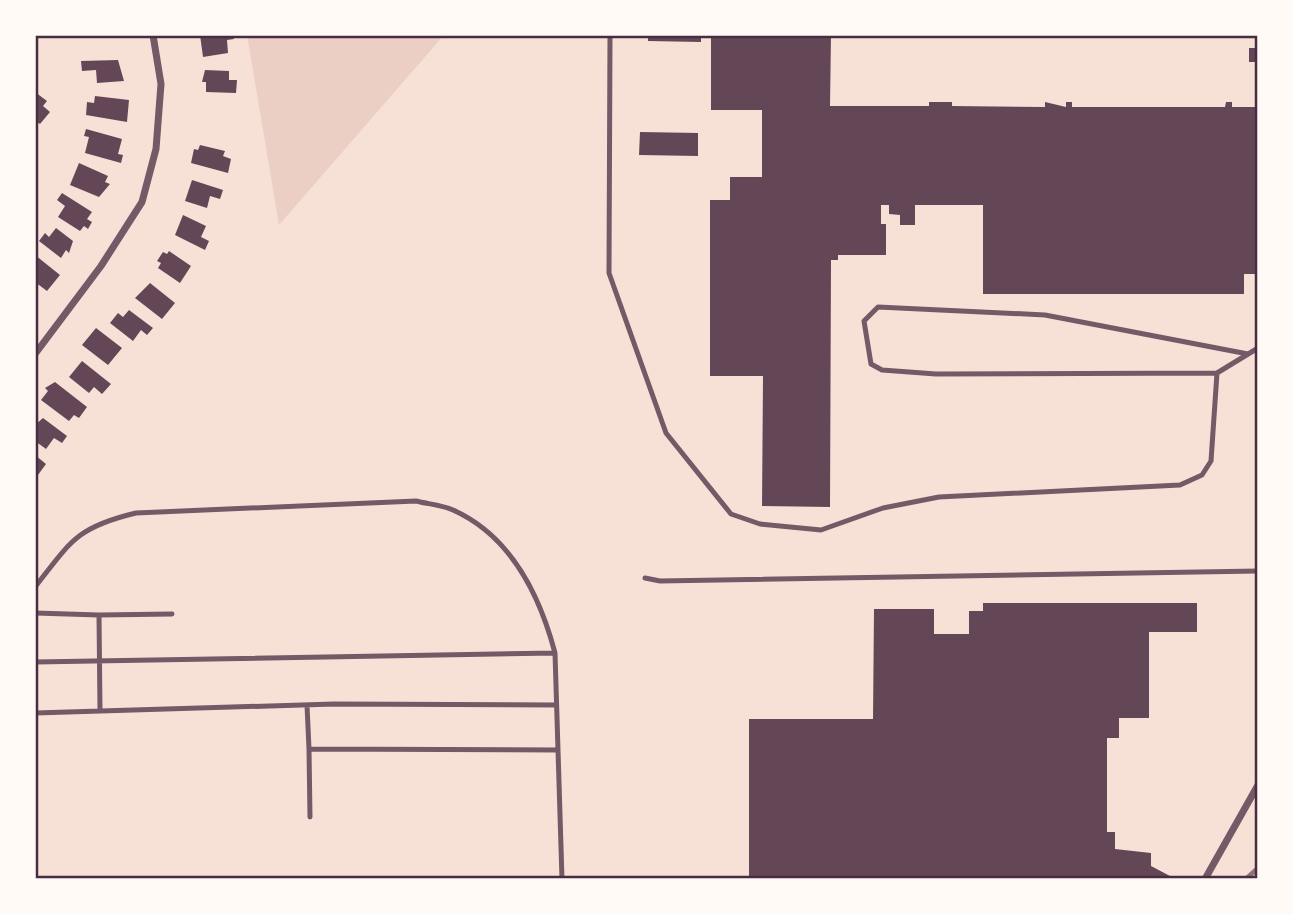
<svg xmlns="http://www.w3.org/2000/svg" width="1293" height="914" viewBox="0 0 1293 914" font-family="'Zilla Slab',serif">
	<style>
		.green { fill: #ebcfc5 }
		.building { fill: #644757 }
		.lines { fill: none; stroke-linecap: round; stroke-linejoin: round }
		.service { stroke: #755966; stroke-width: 5 }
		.minor { stroke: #755966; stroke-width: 7 }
		.rail { stroke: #8f747c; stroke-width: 5 }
		.neatline { fill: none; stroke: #4a2c40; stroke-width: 2.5 }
	</style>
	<rect width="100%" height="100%" fill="#f7e1d7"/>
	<path class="green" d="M247,35H444L279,225Z"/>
	<path class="building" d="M200,35H233L234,39L227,40L228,53L203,57Z
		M648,35H701V42L648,41Z
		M711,35H831L830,106H929V102H952V106L1045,107V102L1066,107V102H1072V107H1225L1226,102H1232V107H1258V274H1244V294H983V205H915V225H900V215L889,214V205H881V224H886V255H838V260H831L830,507L762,506L763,376H710V200H730V177H762V110H711Z
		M1249,48H1258V62H1249Z
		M118,60L124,81L97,83L96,70L82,71L81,61Z
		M205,70L229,71V80H237L236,93L206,92V82H202Z
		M35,92L47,101L43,106L50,112L40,124L37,122L35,125Z
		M95,96L129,100L127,122L86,115L87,102L94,103Z
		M86,129L122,139L118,154L123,155L121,163L85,153L89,137L84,136Z
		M640,132L698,133V156L639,155Z
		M200,145L225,151L223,156L231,159L228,173L191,163L194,149L198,150Z
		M79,163L108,176L105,182L110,184L99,197L70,185Z
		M192,180L223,190L220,199L210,196L207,208L185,201Z
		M62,193L92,212L87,219L92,222L88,229L84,226L80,231L58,217L65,206L57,200Z
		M183,215L206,226L201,237L209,241L205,250L175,235Z
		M56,228L73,241L69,253L66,250L61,258L39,241L45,233L49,237Z
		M169,251L191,266L180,283L158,268L161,263L157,261L163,252L167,254Z
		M35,255L60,275L47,291L35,282Z
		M150,283L175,303L162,319L135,298Z
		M129,310L153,328L147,335L141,330L133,341L110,323L118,313L123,317Z
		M96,328L122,348L108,365L82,345Z
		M82,361L111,384L102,394L94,387L89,393L69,377Z
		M55,382L87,407L79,418L74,415L69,421L41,400L48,391L45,388Z
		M43,418L67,436L62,443L54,438L46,449L35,441V425Z
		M35,455L46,464L35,479Z
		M983,603H1197V632H1149V718H1119V738H1107V832H1115V849L1151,853V866L1170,876L1168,879H749V719H873L874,609H934V634H969V611H983Z"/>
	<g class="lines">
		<path class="service" d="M610,35L609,273L666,433L731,514L760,524L821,530L883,508L939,497L1180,485L1202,475L1211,461L1217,373L1258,348
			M1217,373L936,374L882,370L871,364L864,321L878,307L1045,315L1248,354
			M645,578L660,581L1258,571
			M35,587C71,541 77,527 136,513L416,501C428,504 442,505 453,510C511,536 540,596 555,653L562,879
			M35,613L99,615L100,711
			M99,615L172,614
			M35,662L555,653
			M307,705L309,749L558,750
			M35,713L334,704L556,705
			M309,749L310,817"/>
		<path class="minor" d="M35,354L101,266L142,202L156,149L161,84L153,35
			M1205,879L1258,785"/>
		<path class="rail" d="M1246,879L1258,868"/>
	</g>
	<rect width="1293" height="914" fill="none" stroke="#fffaf5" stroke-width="74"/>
	<rect x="37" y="37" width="1219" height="840" class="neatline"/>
</svg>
